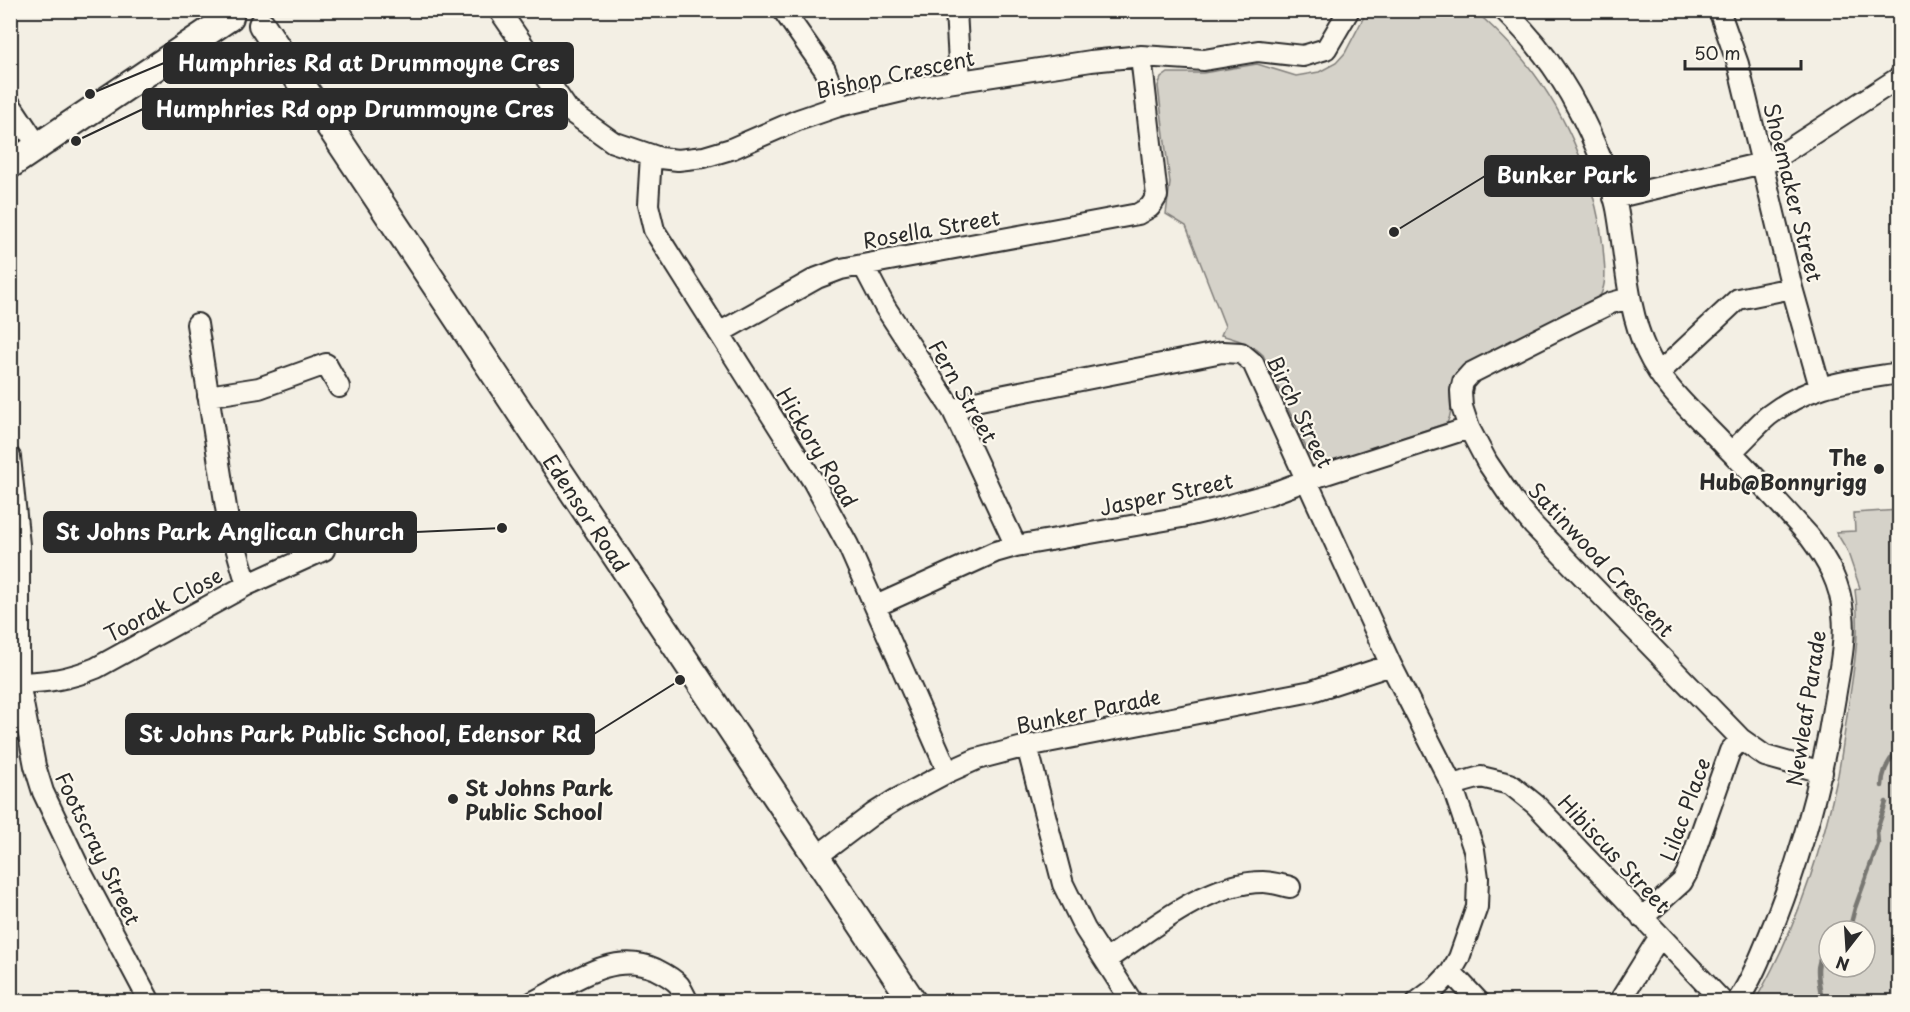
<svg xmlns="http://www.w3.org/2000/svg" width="1910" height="1012" viewBox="0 0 1910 1012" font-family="'Playpen Sans',sans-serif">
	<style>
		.green { fill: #d5d2c9; stroke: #807e7a; stroke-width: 1.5; fill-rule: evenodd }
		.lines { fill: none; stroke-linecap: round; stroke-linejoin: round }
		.stream { stroke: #787772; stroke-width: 4.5 }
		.minor-casing { stroke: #2b2b2b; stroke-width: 24 }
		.major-casing { stroke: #2b2b2b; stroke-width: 30 }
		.minor { stroke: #fbf7ec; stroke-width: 20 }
		.major { stroke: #fbf7ec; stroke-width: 26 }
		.poi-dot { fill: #2b2b2b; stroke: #fbf7ec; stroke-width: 2 }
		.labels { text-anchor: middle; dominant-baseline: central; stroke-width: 4.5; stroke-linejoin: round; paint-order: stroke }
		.street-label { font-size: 21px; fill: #2b2b2b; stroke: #fbf7ec }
		.poi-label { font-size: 21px; font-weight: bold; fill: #2b2b2b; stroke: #fbf7ec; text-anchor: end }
		.leader { fill: none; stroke: #2b2b2b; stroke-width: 2 }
		.callout-dot { fill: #2b2b2b; stroke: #fbf7ec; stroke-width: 2 }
		.callout { fill: #2b2b2b; stroke: #2b2b2b; stroke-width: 2 }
		.callout-label { font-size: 22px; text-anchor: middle; font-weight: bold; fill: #fff }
	</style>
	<rect width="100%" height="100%" fill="#f3efe4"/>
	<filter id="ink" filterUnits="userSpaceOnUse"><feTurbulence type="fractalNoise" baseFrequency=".0167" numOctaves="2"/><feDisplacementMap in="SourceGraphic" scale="12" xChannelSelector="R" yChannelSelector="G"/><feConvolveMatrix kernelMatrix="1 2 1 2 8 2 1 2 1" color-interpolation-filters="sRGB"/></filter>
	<g filter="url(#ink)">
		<path class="green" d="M1367,11H1475C1489,23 1502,36 1514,49C1562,102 1595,177 1603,247C1604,264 1608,281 1600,296L1459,370C1440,392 1458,403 1447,423L1326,463L1317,461L1310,456L1263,355C1251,343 1238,340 1221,335L1225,326L1186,226L1166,214L1170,183L1158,86L1161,78L1168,73H1203L1257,64L1296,76L1319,72L1336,63L1345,53Z
			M1899,510V1001H1755C1795,932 1821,854 1838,775C1842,753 1845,730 1848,708C1854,668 1861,630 1855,590L1860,588L1847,550L1836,532L1855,531L1854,513ZM1829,931H1865V967H1829Z"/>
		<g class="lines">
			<path class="stream" d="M1882,786C1882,771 1889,759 1900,748
				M1849,931L1855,908L1878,844L1877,830L1886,802
				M1822,1002C1820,981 1811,963 1829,947"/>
			<defs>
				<path id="minor" d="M499,10L568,110L613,142L660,158L678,160L704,157L731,149L798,120L839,106L915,88L1091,61L1141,56L1204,60L1258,51L1303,56L1326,49L1349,10
					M783,10L825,70L839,106
					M956,10L960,81
					M1504,10C1549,54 1575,96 1599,154C1606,173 1615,193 1618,214C1626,261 1627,309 1647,352C1664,389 1698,417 1725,446C1754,475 1782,506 1809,536C1827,560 1841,584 1843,614C1846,639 1840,667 1836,691C1824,770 1805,845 1776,919C1764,948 1754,976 1737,1002
					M1719,10L1738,64L1792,288L1820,387
					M10,104L38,146
					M651,155L648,205L654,230L813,481L848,545L948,772
					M1614,198L1771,161L1900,77
					M863,265L885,307L953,411L1016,546
					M1630,298L1611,303L1570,323L1471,373L1463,382L1461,391L1462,407L1469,428L1487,462L1514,502L1534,526L1741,739L1765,756L1822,772
					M197,324L228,520L247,585
					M719,333L817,278L841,269L1138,214L1150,207L1157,196L1141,56
					M1659,373L1738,299L1792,288
					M208,396L259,388L326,364L339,387
					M953,411L975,401L1222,352L1241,353L1253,363L1391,665L1452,785L1474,850L1478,878L1477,907L1459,958L1451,972L1437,987L1417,1002
					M1731,452C1744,441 1755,427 1768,416C1811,383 1849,381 1900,373
					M10,457L19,545V683L35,766L43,792L81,872L150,1002
					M876,606L995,552L1016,546L1182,517L1216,509L1270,494L1307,480L1469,428
					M19,683C48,682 69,679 96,668L247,585L324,550
					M1027,746L1063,884L1085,929L1132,1002
					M1452,785L1481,777L1510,784L1536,805L1723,1002
					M816,857L873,814L897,799L948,772L977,759L1027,746L1312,691L1391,665
					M1642,918L1682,882L1687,873L1730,751L1741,739
					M1106,960C1150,930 1207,882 1263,882C1271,882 1281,885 1290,887
					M1451,972L1479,1002
					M533,1002C571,983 613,950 655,969C663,973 673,978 679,985C682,990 685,996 688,1002
					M1619,1002L1660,936"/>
				<g id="major">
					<path id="s1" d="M262,25L913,1002"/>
					<path d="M10,165L230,17"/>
				</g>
			</defs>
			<use href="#minor" class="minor-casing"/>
			<use href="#major" class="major-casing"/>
			<use href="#minor" class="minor"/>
			<use href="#major" class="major"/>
		</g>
	</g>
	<g class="poi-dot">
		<circle cx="1879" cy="469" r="6"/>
		<circle cx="453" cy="799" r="6"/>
	</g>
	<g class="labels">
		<g class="street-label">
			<text transform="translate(895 73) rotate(-12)">Bishop Crescent</text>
			<text transform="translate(1794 192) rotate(76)">Shoemaker Street</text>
			<text transform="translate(931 228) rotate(-10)">Rosella Street</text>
			<text transform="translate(964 391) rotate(60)">Fern Street</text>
			<text transform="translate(1301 411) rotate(64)">Birch Street</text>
			<text transform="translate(818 447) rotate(59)">Hickory Road</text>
			<text transform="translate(1166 493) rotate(-12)">Jasper Street</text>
			<text stroke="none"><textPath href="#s1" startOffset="586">Edensor Road</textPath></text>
			<text transform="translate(1602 559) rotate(47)">Satinwood Crescent</text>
			<text transform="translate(163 604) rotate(-29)">Toorak Close</text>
			<text transform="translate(1805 708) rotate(-81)">Newleaf Parade</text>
			<text transform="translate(1088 710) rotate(-12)">Bunker Parade</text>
			<text transform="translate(1684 809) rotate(-70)">Lilac Place</text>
			<text transform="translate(99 848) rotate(64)">Footscray Street</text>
			<text transform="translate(1615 853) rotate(47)">Hibiscus Street</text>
		</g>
		<g class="poi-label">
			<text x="1867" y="457">The<tspan x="1867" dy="24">Hub@Bonnyrigg</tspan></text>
			<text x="465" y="787" text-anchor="start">St Johns Park<tspan x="465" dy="24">Public School</tspan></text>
		</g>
	</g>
	<path class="leader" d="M90 94L164 63M76 141L143 109M1394 232L1485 176M502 528L416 532M680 680L594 734"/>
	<g class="callout-dot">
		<circle cx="90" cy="94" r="6"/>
		<circle cx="76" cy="141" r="6"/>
		<circle cx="1394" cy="232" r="6"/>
		<circle cx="502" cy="528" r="6"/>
		<circle cx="680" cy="680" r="6"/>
	</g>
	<g class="callout">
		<rect x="164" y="43" width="409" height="40" rx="6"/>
		<rect x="143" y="89" width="424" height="40" rx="6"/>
		<rect x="1485" y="156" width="164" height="40" rx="6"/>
		<rect x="44" y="512" width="372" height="40" rx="6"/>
		<rect x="126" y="714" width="468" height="40" rx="6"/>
	</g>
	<g class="callout-label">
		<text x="369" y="71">Humphries Rd at Drummoyne Cres</text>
		<text x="355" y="117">Humphries Rd opp Drummoyne Cres</text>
		<text x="1567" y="183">Bunker Park</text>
		<text x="230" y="540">St Johns Park Anglican Church</text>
		<text x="360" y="742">St Johns Park Public School, Edensor Rd</text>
	</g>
	<rect width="1910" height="1012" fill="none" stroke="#fbf7ec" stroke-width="36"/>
	<rect x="18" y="18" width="1874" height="976" fill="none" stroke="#2b2b2b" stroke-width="2" filter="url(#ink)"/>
	<g transform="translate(1847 949) rotate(197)"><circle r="28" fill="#fbf7ec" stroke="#a8a59f" stroke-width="1.5"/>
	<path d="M0-4.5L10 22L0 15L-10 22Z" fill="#2b2b2b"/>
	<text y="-9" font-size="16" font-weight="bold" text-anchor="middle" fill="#2b2b2b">N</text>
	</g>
	<path d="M1685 60v9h116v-9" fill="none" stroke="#2b2b2b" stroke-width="3"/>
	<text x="1694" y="60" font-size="18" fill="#2b2b2b" stroke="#fbf7ec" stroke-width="4.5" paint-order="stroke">50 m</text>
</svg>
